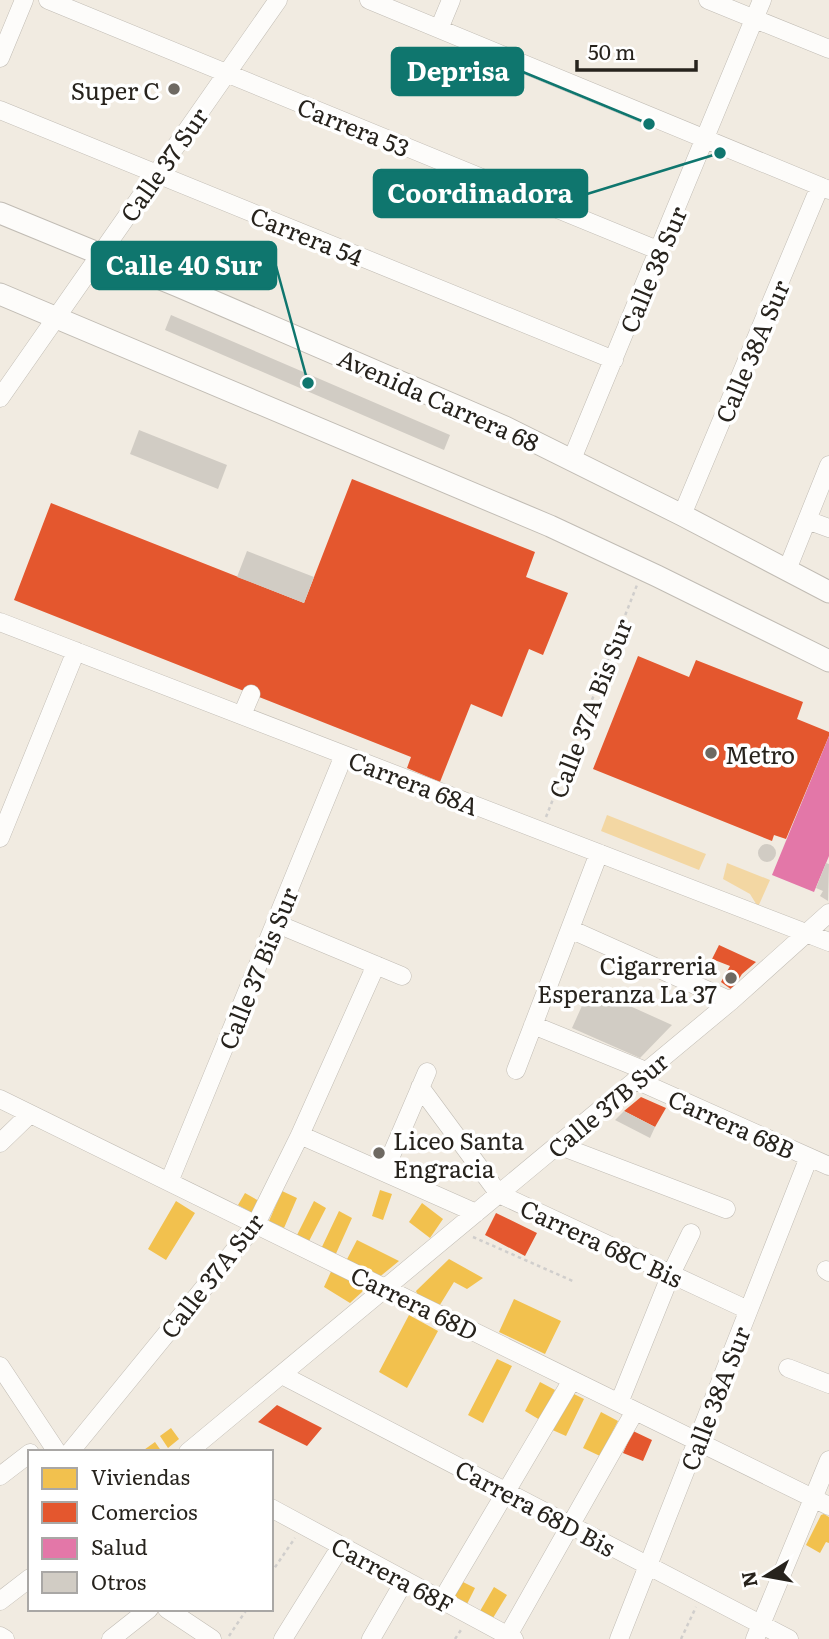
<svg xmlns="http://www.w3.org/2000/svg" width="829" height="1639" viewBox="0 0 829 1639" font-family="Literata,serif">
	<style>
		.green { fill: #f3d7a3 }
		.homes { fill: #f2c14e }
		.shops { fill: #e4572e }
		.health { fill: #e377a8 }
		.building { fill: #d1ccc4 }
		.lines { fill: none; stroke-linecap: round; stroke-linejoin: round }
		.minor-casing { stroke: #c1bcb4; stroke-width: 19 }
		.major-casing { stroke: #c1bcb4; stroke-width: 23 }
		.path { stroke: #d0cecc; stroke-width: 2.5; stroke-dasharray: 3.5 3.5; stroke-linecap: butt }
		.minor { stroke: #fdfcfa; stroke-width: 18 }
		.major { stroke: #fdfcfa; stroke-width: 21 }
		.poi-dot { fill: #6e6962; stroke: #fff; stroke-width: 2.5 }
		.labels { text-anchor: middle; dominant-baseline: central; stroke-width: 7; stroke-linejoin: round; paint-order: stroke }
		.poi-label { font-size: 24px; fill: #27231d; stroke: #fff; text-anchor: end }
		.street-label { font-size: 24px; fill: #27231d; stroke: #fff }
		.leader { fill: none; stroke: #0f766e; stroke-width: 2.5 }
		.callout-dot { fill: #0f766e; stroke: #fff; stroke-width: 2.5 }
		.callout { fill: #0f766e; stroke: #0f766e; stroke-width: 2.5 }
		.callout-label { font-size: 26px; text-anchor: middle; font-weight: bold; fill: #fff }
	</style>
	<rect width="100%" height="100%" fill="#f1ebe1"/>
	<path class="green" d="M607,815L706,854L699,870L601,831Z
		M727,863L770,880L758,907L750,894L723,879Z"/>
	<path class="homes" d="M380,1190L392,1194L383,1220L372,1216Z
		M282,1191L297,1198L284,1228L269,1221Z
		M245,1193L259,1201L252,1213L238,1205Z
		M176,1201L195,1213L166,1260L148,1249Z
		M314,1201L326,1208L308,1243L296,1237Z
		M422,1203L443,1219L430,1238L409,1222Z
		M339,1211L352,1218L334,1258L320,1251Z
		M357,1240L399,1261L377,1279L345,1263Z
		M449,1259L483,1278L467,1289L454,1282L438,1308L419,1298L416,1291Z
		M334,1265L365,1286L362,1292L350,1303L324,1287Z
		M514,1299L561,1321L545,1354L499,1332Z
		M409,1315L438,1331L407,1388L379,1372Z
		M497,1359L512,1366L483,1423L468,1415Z
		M540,1382L555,1390L540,1420L525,1411Z
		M566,1390L584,1399L566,1436L548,1428Z
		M601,1412L618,1421L600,1456L583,1448Z
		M171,1428L179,1439L168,1448L160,1436Z
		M155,1442L162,1452H141Z
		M824,1514L829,1517V1543L826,1542L820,1553L806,1545L821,1515Z
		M461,1581L475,1588L466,1606L452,1598Z
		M494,1587L507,1595L493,1618L480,1611Z"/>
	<path class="shops" d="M352,479L535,552L526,577L568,593L543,655L529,649L502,717L471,704L440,782L407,768L411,757L14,600L51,503L304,603Z
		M638,656L689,677L696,660L803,702L797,719L829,732V736L786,839L774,835L772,841L593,769Z
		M719,945L756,962L742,974L732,990L721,982L730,966L712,959Z
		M641,1097L666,1108L655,1127L624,1111Z
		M496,1213L537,1233L525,1256L485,1235Z
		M277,1405L322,1428L307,1446L258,1422Z
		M633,1431L652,1440L643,1461L623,1453Z"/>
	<path class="health" d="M829,736V856L814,892L772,875Z"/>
	<path class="building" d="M171,315L450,435L444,450L165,330Z
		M139,430L227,465L218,489L130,454Z
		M247,551L314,577L304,603L237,577Z
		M758 853a9 9 0 1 1 18 0a9 9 0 1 1-18 0Z
		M826,863L829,864L828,901L820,896L823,891L816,888Z
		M590,988L672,1025L640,1058L572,1028Z
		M624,1111L655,1127L650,1138L615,1120Z"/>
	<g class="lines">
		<defs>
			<path id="minor" d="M48,0L660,251
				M369,0L829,190
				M708,0L829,49
				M439,29L451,0
				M0,58L24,0
				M0,110L614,360
				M0,398L278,0
				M572,459L762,0
				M682,515L820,186
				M807,520L829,528
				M787,570L829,465
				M0,622L829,942
				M242,715L251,694
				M0,838L76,651
				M275,923L402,976
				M570,929L731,1001
				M533,1025L646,1071
				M516,1070L599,853
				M636,1080L829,1166
				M420,1087L499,1194L748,1310
				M0,1099L829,1506
				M300,1135L476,1213
				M0,1143L30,1114
				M558,1145L726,1209
				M384,1172L427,1072
				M169,1182L344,755
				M826,1270L829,1272
				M0,1366L57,1452
				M788,1368L829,1384
				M282,1375L789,1639
				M619,1403L671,1274L691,1233
				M70,1452L256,1224L300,1135L376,965
				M188,1452L731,1001L829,913
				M0,1476L30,1453
				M271,1508L514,1639
				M442,1600L572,1380
				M0,1601L30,1578
				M167,1609L212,1639
				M0,1636L5,1639
				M111,1639L149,1609
				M283,1639L341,1546
				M371,1639L405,1580
				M506,1639L635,1411
				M619,1639L809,1157
				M755,1639L829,1460"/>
			<path id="major" d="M0,213L178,286L505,427L682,515L829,592
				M0,294L550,526L657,576L829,661"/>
		</defs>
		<use href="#minor" class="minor-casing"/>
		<use href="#major" class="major-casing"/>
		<path class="path" d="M546,817L637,585
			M473,1237L575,1282
			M271,1573L295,1538
			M229,1636L247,1609
			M455,1639L461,1630
			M681,1639L696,1607"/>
		<use href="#minor" class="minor"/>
		<use href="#major" class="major"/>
	</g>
	<g class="poi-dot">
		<circle cx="174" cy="89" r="7"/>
		<circle cx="711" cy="753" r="7"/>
		<circle cx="731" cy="978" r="7"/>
		<circle cx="379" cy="1153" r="7"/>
	</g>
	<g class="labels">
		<g class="poi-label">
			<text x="160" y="89">Super C</text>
			<text x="725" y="753" text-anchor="start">Metro</text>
			<text x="717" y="964">Cigarreria<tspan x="717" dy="28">Esperanza La 37</tspan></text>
			<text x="393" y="1139" text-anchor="start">Liceo Santa<tspan x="393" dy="28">Engracia</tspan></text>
		</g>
		<g class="street-label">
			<text transform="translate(354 126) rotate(22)">Carrera 53</text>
			<text transform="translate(163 164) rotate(-55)">Calle 37 Sur</text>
			<text transform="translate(307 235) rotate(22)">Carrera 54</text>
			<text transform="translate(652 269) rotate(-67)">Calle 38 Sur</text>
			<text transform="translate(751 351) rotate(-67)">Calle 38A Sur</text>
			<text transform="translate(439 399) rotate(24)">Avenida Carrera 68</text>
			<text transform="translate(589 708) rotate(-69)">Calle 37A Bis Sur</text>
			<text transform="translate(414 782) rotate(21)">Carrera 68A</text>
			<text transform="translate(257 968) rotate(-68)">Calle 37 Bis Sur</text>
			<text transform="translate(607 1104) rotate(-40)">Calle 37B Sur</text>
			<text transform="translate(732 1123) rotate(24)">Carrera 68B</text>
			<text transform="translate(602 1242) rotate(25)">Carrera 68C Bis</text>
			<text transform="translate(211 1275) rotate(-52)">Calle 37A Sur</text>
			<text transform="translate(415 1302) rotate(26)">Carrera 68D</text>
			<text transform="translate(714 1398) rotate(-69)">Calle 38A Sur</text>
			<text transform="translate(536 1507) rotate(28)">Carrera 68D Bis</text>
			<text transform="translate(393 1574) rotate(28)">Carrera 68F</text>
		</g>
	</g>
	<path class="leader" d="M649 124L523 72M720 153L587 194M308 383L276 266"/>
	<g class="callout-dot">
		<circle cx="649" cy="124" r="7"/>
		<circle cx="720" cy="153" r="7"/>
		<circle cx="308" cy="383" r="7"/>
	</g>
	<g class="callout">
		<rect x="392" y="48" width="131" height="47" rx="7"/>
		<rect x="374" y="170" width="213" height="47" rx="7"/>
		<rect x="92" y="242" width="184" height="47" rx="7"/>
	</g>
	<g class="callout-label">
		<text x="458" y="81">Deprisa</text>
		<text x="480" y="203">Coordinadora</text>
		<text x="184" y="275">Calle 40 Sur</text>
	</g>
	<rect x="28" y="1450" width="245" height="161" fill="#ffffff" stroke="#a9a7a5" stroke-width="2"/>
	<rect x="42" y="1468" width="35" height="21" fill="#f2c14e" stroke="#a9a7a5" stroke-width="2"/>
	<text x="91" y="1485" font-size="21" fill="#27231d">Viviendas</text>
	<rect x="42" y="1502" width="35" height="21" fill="#e4572e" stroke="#a9a7a5" stroke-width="2"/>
	<text x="91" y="1520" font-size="21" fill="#27231d">Comercios</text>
	<rect x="42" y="1538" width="35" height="21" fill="#e377a8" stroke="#a9a7a5" stroke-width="2"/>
	<text x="91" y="1555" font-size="21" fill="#27231d">Salud</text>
	<rect x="42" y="1572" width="35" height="21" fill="#d1ccc4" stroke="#a9a7a5" stroke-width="2"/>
	<text x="91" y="1590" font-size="21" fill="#27231d">Otros</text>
	<g transform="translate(766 1576) rotate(259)" stroke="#ffffff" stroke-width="5" paint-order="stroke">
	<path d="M0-5L12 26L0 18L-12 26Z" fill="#27231d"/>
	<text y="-10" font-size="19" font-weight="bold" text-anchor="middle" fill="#27231d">N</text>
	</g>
	<path d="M577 60v10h119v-10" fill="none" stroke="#27231d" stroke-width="3.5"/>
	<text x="588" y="60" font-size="21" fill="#27231d" stroke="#ffffff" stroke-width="5" paint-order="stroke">50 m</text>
</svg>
